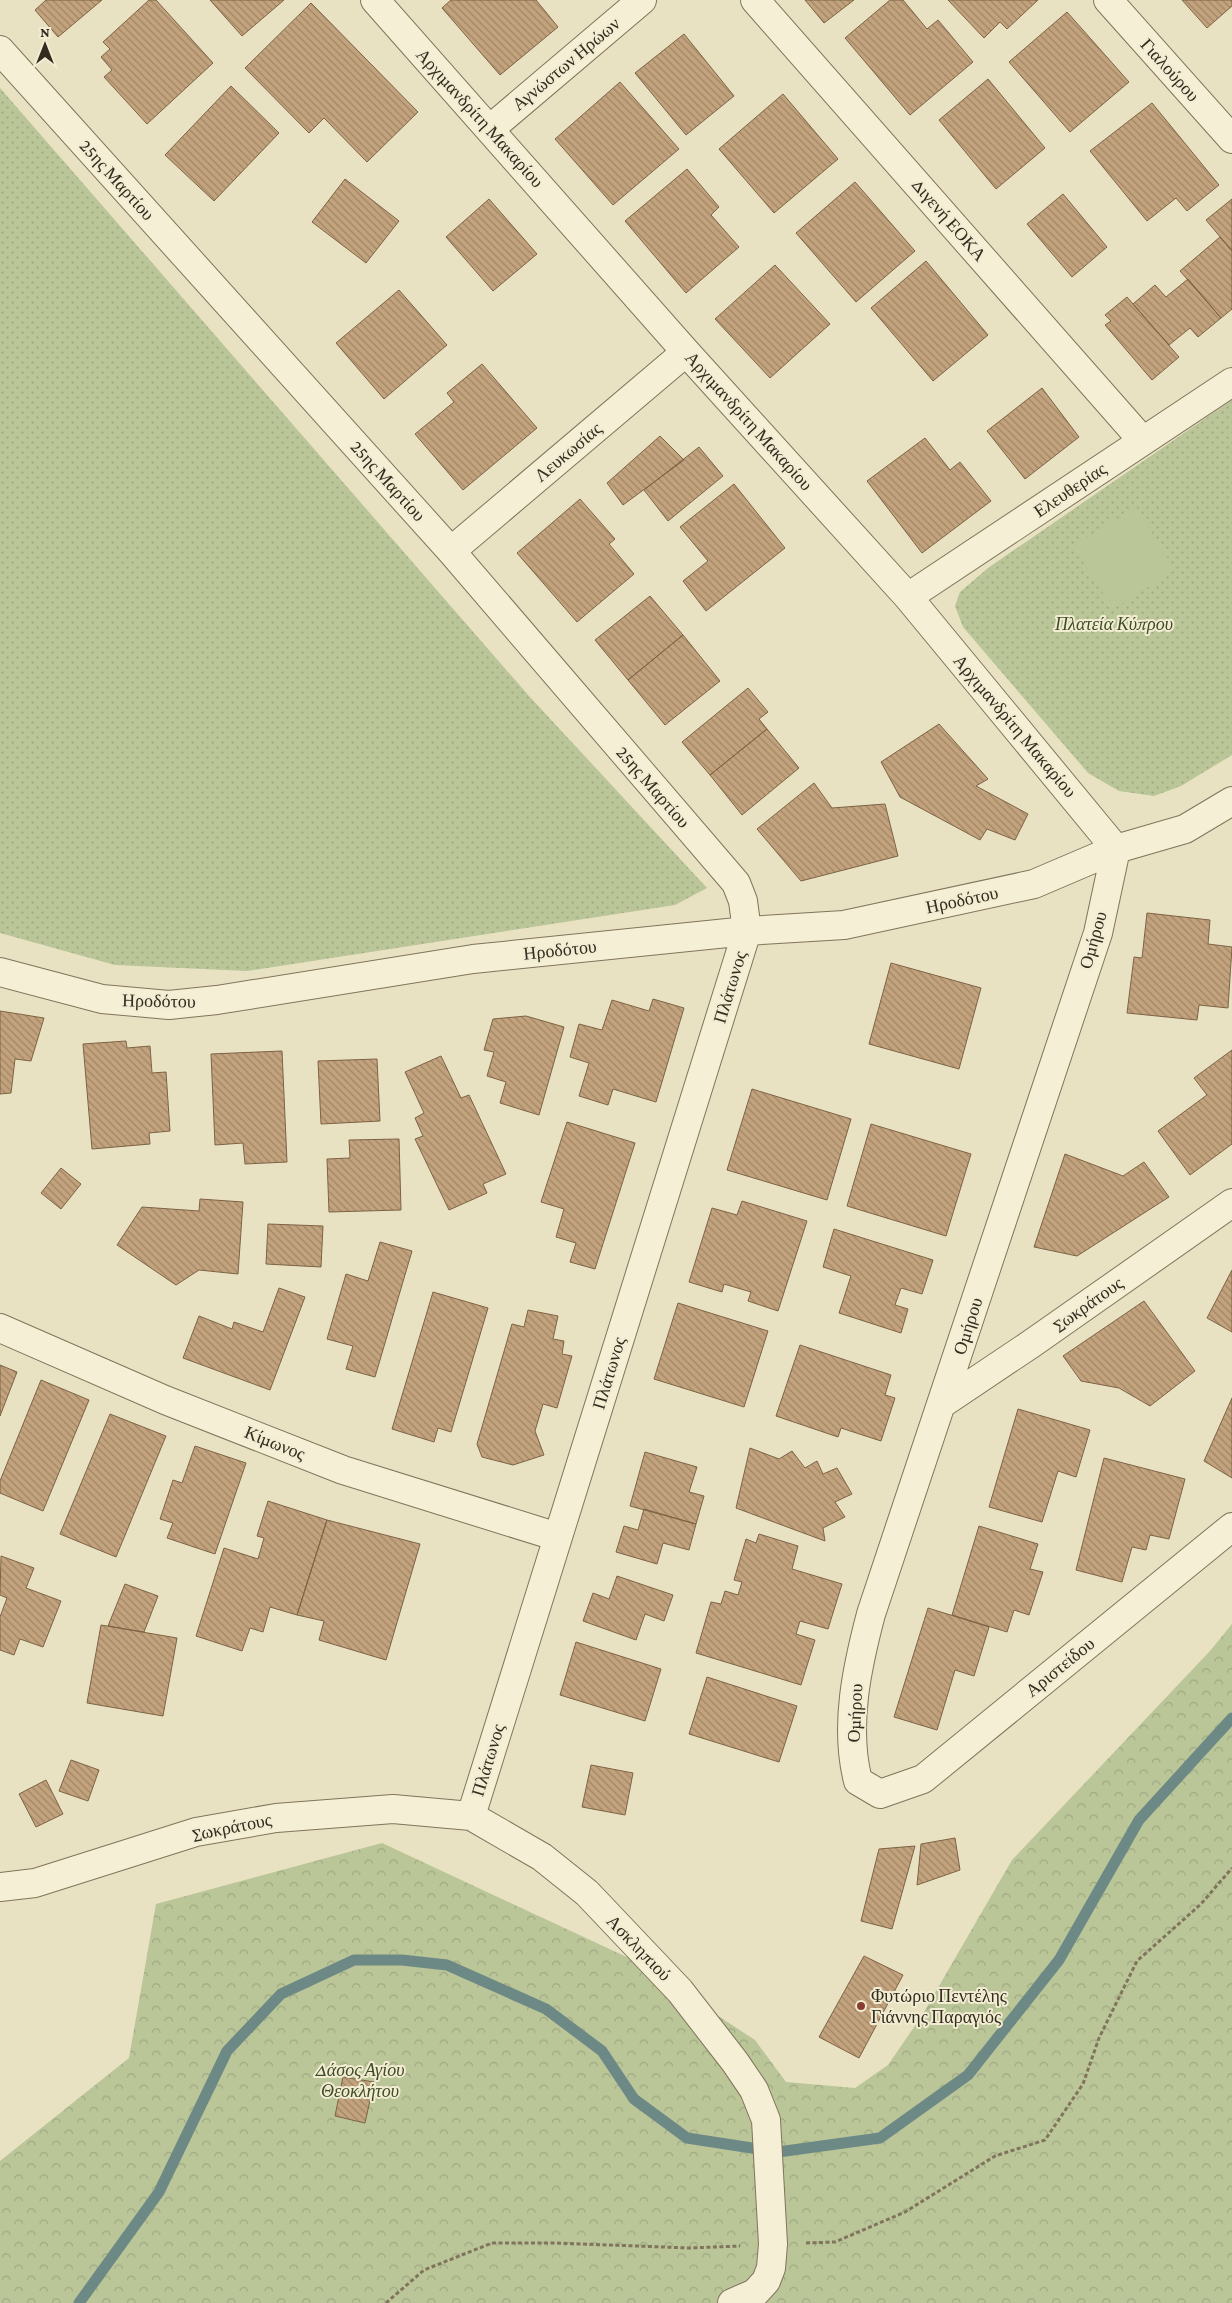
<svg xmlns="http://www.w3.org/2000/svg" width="1232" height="2303" viewBox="0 0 1232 2303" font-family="'Crimson Pro',serif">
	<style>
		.forest { fill: url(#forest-crowns) }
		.park { fill: url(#park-dots) }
		.pitch { fill: #bac598 }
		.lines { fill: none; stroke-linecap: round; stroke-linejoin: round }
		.stream { stroke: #6d8986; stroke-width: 11 }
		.building { fill: url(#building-back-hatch); stroke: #7d6344 }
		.minor-casing { stroke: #81745c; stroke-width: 30 }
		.path { stroke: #81745c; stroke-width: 3; stroke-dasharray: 4 2.5; stroke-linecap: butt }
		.minor { stroke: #f4efd5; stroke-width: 28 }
		.poi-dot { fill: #893e33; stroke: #f1ecd2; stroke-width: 2 }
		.labels { text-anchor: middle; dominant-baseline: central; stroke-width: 4; stroke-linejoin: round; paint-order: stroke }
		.street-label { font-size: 18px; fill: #322b1e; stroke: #f1ecd2 }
		.park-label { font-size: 18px; font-style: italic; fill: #3e4c27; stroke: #f1ecd2 }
		.poi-label { font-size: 18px; fill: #322b1e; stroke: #f1ecd2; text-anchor: start }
	</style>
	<defs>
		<pattern id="forest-crowns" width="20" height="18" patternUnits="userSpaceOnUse" patternTransform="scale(1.25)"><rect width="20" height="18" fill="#bac598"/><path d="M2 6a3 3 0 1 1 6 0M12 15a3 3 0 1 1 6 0" fill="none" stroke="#a0a983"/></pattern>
		<pattern id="park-dots" width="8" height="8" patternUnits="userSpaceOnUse" patternTransform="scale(1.25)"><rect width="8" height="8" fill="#bac598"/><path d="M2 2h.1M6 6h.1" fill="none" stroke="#a0a983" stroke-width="1.8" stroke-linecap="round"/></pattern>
		<pattern id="building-back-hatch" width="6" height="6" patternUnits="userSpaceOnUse" patternTransform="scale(1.25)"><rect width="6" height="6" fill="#c3a37d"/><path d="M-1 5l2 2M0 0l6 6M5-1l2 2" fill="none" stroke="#9f8566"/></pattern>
	</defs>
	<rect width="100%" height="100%" fill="#e8e2c3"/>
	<path class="forest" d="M1232,1624V2303H0V2161L129,2058L156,1904L382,1843L631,1959L755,2040L786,2082L855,2088L888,2065L921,2017L1012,1860L1210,1651Z"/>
	<path class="park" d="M0,88L529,696L707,888L675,905L247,971L115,965L0,933Z
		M1232,400V755L1181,786L1154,796L1119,791L1088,773L963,627L955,606L960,592L988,568Z"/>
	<path class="pitch" d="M1136,507L1175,570L1113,609L1073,546Z"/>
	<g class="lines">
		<path class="stream" d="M79,2303L159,2192L227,2051L281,1994L354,1960H402L447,1965L546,2009L602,2051L634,2099L687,2138L778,2152L880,2138L968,2075L1059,1960L1139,1820L1232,1718"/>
	</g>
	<path class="building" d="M46,0H102L58,37L35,10Z
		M149,0H156L213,63L147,124L104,77L112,70L101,57L110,49L103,42Z
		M210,0H284L242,36Z
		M451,0H536L558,27L500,75L442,8Z
		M805,0H854L824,23Z
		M890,0H903L927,29L938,20L973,62L910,115L845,38Z
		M948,0H1038L1007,29L1000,22L984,38Z
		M1182,0H1232V6L1207,28Z
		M311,3L418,112L367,162L324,118L309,133L245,68Z
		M1067,12L1129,82L1070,132L1009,62Z
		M684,34L734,96L686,135L635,73Z
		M988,79L1045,148L996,189L939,120Z
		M620,82L679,149L613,205L555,139Z
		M231,86L279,133L214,201L165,155Z
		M783,94L838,159L774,213L719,149Z
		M1152,103L1219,185L1187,211L1176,198L1147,221L1090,151Z
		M687,169L719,207L711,215L739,247L686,293L625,221Z
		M345,179L399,221L366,263L312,222Z
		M855,182L915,251L856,302L796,233Z
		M1063,194L1107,247L1072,277L1027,224Z
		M489,199L537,254L493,291L446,237Z
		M1232,199V251L1206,220Z
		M1220,237L1232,251V309L1221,318L1180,271Z
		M926,261L988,335L933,381L871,308Z
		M775,265L830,324L770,378L715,319Z
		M1188,279L1221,318L1198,337L1190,328L1169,345L1133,304L1155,285L1166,297Z
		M399,290L447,345L384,399L336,343Z
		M1127,297L1179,357L1152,380L1105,325L1111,321L1105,315Z
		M482,364L537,428L463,490L415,434L454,402L447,393Z
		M1042,388L1079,437L1025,479L987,431Z
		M660,436L684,460L623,505L607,483Z
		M925,438L950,470L960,462L991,501L922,553L867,481Z
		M699,447L723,476L668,521L644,490Z
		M734,484L785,548L706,611L683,581L708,561L680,527Z
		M580,499L615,539L609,544L634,574L577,622L517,553Z
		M650,596L683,635L628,680L595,640Z
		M683,635L720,681L665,725L628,680Z
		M748,688L768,712L759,719L767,729L710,775L682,742Z
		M939,724L988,779L976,786L1028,814L1015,840L987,829L980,840L900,797L881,762Z
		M767,729L799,768L742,815L710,775Z
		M814,783L832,808L885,804L898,856L801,881L757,829Z
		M1147,913L1210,920L1208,944L1232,947L1228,1008L1199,1005L1197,1020L1127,1013L1134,957L1142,958Z
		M891,963L981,988L959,1069L869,1044Z
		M653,999L684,1008L656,1102L613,1089L608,1105L579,1096L589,1063L570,1057L579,1024L602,1030L612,1000L649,1011Z
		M0,1011L44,1018L31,1061L15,1059L11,1093L0,1094Z
		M526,1016L564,1027L539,1115L500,1103L506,1082L487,1076L494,1052L484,1050L493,1019Z
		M126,1041L127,1048L150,1046L152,1073L166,1072L170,1131L149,1133L150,1144L92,1149L83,1044Z
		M1232,1050V1144L1190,1175L1158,1131L1207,1095L1194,1078Z
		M282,1051L287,1162L245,1164L243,1143L215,1145L211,1054Z
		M441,1056L461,1098L469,1095L506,1174L483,1184L487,1193L449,1210L415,1139L423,1136L415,1118L424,1113L405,1072Z
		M377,1059L380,1121L321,1124L318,1061Z
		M752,1089L851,1119L827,1200L727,1170Z
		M567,1122L635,1143L595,1269L570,1262L576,1243L556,1237L564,1209L541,1202Z
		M871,1124L971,1154L946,1236L847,1206Z
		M399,1139L401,1210L329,1212L327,1159L350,1158L349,1140Z
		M1065,1154L1123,1176L1144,1162L1169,1197L1077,1256L1034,1247Z
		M61,1168L81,1184L61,1209L41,1193Z
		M200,1199L243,1202L238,1274L199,1270L176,1285L117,1245L142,1207L199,1211Z
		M742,1201L807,1221L778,1311L748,1301L751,1292L724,1284L722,1292L689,1282L712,1208L737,1215Z
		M268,1224L323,1226L321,1267L266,1264Z
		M834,1229L933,1260L922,1294L901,1288L895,1305L908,1309L901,1333L839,1313L851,1276L823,1267Z
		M380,1242L412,1251L375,1377L346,1369L353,1346L327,1339L346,1274L368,1281Z
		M1232,1270V1332L1207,1318Z
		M279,1288L305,1297L270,1390L183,1358L199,1316L232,1329L234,1322L263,1332Z
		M433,1292L488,1308L451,1432L438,1428L434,1442L392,1429Z
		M1144,1301L1195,1371L1150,1406L1119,1388L1081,1381L1063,1356Z
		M678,1303L768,1331L744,1407L654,1379Z
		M528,1310L558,1316L553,1339L564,1341L562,1354L572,1356L557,1408L543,1404L535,1431L544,1455L513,1465L482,1457L477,1444L512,1324L524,1327Z
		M800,1345L891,1375L885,1395L895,1398L881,1441L841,1428L838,1437L776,1416Z
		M0,1365L17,1372L0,1416Z
		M41,1380L89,1400L43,1511L0,1493V1481Z
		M1232,1398V1478L1204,1461Z
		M1018,1409L1090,1430L1076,1477L1058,1471L1042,1522L989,1507Z
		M110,1414L166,1436L116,1557L60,1534Z
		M195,1446L246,1463L215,1554L167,1538L173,1523L160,1519L173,1480L182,1483Z
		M750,1448L779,1459L792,1451L805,1468L817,1461L823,1474L837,1468L852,1494L835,1502L845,1517L823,1528L825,1541L736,1508Z
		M645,1452L697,1467L689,1492L704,1496L696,1524L630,1506Z
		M1104,1458L1185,1479L1169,1539L1150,1535L1146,1550L1132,1547L1122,1582L1076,1570Z
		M268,1501L327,1520L297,1615L270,1607L263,1632L250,1628L242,1651L196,1636L224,1548L258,1559L264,1538L257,1536Z
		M644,1509L696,1524L689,1550L663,1543L657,1564L616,1552L624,1526L638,1530Z
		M327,1520L420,1544L386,1660L319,1640L324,1621L297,1615Z
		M979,1526L1038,1544L1030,1569L1043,1572L1029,1615L1014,1610L1007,1632L952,1615Z
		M759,1534L798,1546L792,1569L842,1584L828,1629L800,1621L796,1634L815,1640L801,1685L696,1653L711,1602L721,1604L725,1591L738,1595L742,1582L734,1580L746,1539L756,1543Z
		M1,1556L34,1568L26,1588L61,1601L43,1647L20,1639L14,1655L0,1650V1617L7,1598L0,1595Z
		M617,1576L673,1595L664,1621L645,1614L636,1640L583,1621L593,1593L609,1599Z
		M125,1584L158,1596L144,1632L108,1626Z
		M928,1608L989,1627L974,1676L955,1670L937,1730L894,1717Z
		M101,1625L177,1638L163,1716L87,1703Z
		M576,1642L661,1669L645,1721L560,1695Z
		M707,1677L797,1706L779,1762L689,1734Z
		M71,1760L99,1770L88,1801L59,1791Z
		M591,1765L633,1773L625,1815L582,1807Z
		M46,1780L63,1814L36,1827L19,1794Z
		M955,1838L960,1870L917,1885L921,1844Z
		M915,1846L892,1929L861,1921L879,1849Z
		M864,1956L903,1975L859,2058L819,2037Z
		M343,2077L374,2082L365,2123L335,2116Z"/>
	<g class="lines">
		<defs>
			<path id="minor" d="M375,0L686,352L908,597L1116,849
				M755,0L1143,441
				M1108,0L1232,139
				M0,50L451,551L736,883L743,901L747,931L471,1816
				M490,129L642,0
				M451,551L686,352
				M908,597L1232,382
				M1116,849L1098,933L871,1614C857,1667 844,1726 858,1781L880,1794L923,1779L1232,1527
				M0,972L102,999L169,1005L217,1000L473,959L747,931L844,925L1034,884L1116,849L1185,829L1232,801
				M0,1328L165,1400L343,1470L558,1537
				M943,1403L1031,1344L1232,1203
				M0,1887L35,1883L196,1832L276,1818L393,1809L471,1816L542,1857L587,1893L680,1991L735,2062L754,2090L766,2120L773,2244L771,2268L766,2281L755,2293L732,2303"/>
		</defs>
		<use href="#minor" class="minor-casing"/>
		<path class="path" d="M806,2243L835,2242L905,2212L995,2156L1045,2140L1083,2084L1099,2038L1137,1961L1201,1904L1232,1868
			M386,2303L424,2270L492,2243H556L690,2248L740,2246"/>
		<use href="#minor" class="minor"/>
	</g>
	<circle class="poi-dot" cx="861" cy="2006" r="5"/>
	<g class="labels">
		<g class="street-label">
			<text transform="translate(566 64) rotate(-40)">Αγνώστων Ηρώων</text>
			<text transform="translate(1170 70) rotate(48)">Γιαλούρου</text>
			<text transform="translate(480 118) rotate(48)">Αρχιμανδρίτη Μακαρίου</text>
			<text transform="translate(117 180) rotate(48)">25ης Μαρτίου</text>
			<text transform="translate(949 220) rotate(49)">Διγενή ΕΟΚΑ</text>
			<text transform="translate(749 421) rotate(48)">Αρχιμανδρίτη Μακαρίου</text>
			<text transform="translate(568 452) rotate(-40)">Λευκωσίας</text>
			<text transform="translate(388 481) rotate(48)">25ης Μαρτίου</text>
			<text transform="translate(1070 490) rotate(-34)">Ελευθερίας</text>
			<text transform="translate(1015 726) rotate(50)">Αρχιμανδρίτη Μακαρίου</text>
			<text transform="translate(653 787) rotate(49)">25ης Μαρτίου</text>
			<text transform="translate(962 900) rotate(-12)">Ηροδότου</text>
			<text transform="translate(1093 940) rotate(-74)">Ομήρου</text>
			<text transform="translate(560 950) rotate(-6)">Ηροδότου</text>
			<text transform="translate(730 987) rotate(-73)">Πλάτωνος</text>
			<text transform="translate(159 1001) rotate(1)">Ηροδότου</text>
			<text transform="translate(1088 1304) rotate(-35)">Σωκράτους</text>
			<text transform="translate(968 1326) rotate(-72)">Ομήρου</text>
			<text transform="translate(609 1373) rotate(-73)">Πλάτωνος</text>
			<text transform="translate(275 1443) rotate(22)">Κίμωνος</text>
			<text transform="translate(1060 1667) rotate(-39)">Αριστείδου</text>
			<text transform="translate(855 1713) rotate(-87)">Ομήρου</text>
			<text transform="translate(488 1760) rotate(-73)">Πλάτωνος</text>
			<text transform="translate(232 1827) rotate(-11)">Σωκράτους</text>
			<text transform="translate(639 1948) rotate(46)">Ασκληπιού</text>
		</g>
		<g class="park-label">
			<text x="1114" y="624">Πλατεία Κύπρου</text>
			<text x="360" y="2070">Δάσος Αγίου<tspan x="360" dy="21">Θεοκλήτου</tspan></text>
		</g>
		<g class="poi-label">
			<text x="871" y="1996">Φυτώριο Πεντέλης<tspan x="871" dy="21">Γιάννης Παραγιός</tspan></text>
		</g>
	</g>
	<g transform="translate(45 45)" stroke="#f1ecd2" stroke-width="4" paint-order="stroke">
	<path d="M0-4L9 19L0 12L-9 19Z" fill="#322b1e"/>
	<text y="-8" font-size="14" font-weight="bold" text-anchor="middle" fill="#322b1e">N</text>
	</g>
</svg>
